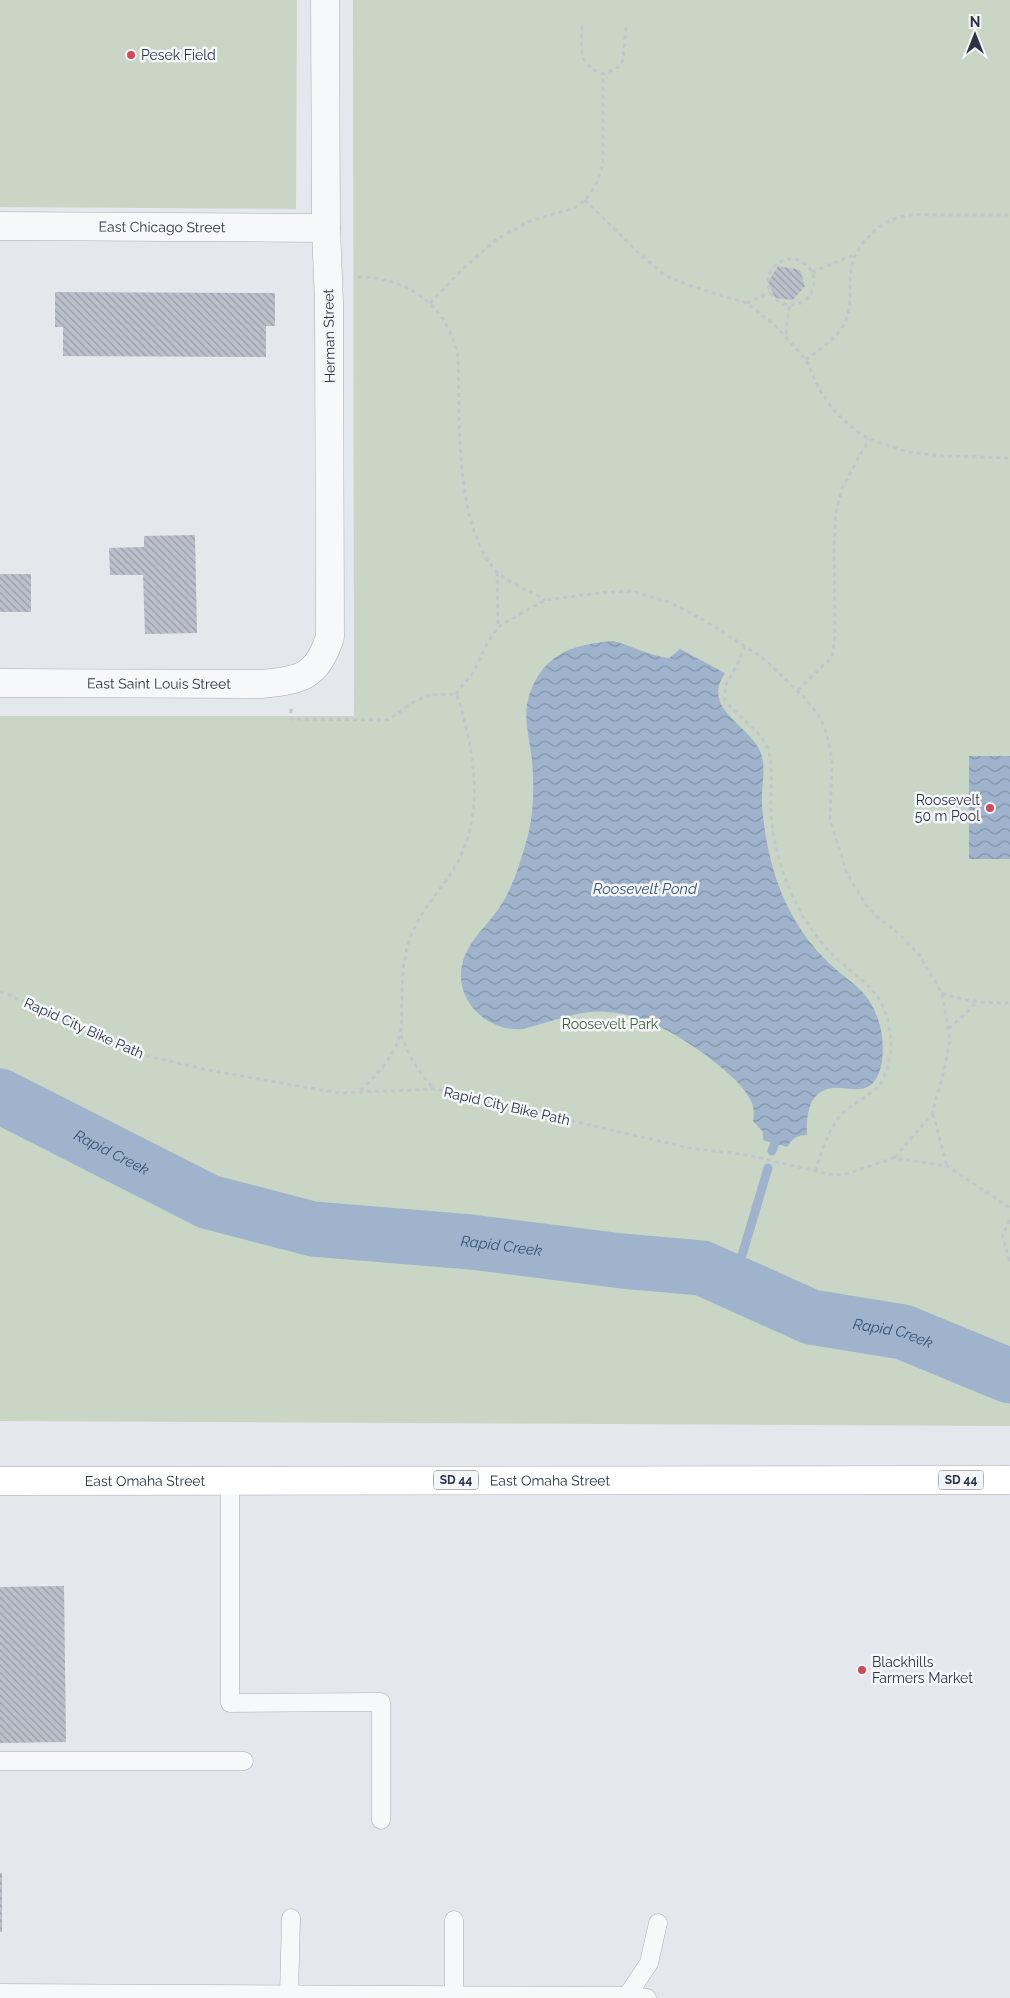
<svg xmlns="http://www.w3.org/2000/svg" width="1010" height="1998" viewBox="0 0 1010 1998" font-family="Raleway,sans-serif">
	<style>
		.green { fill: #c9d6c5 }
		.water { fill: url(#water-waves) }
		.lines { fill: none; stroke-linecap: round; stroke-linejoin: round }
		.stream { stroke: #9fb4cc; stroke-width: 9 }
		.river { stroke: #9fb4cc; stroke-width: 55 }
		.building { fill: url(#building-back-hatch) }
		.service-casing { stroke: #a9aeb7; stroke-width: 19 }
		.minor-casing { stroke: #a9aeb7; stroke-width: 29 }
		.primary-casing { stroke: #a3abb8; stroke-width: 29 }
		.path { stroke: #c2c5cb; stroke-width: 3; stroke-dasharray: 4 4; stroke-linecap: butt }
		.service { stroke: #f7f8fa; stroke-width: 18 }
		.minor { stroke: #f7f8fa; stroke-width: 28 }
		.primary { stroke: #fff; stroke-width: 28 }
		.poi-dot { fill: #d1495b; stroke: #f4f6f9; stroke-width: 2 }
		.labels { text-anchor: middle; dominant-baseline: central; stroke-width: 5; stroke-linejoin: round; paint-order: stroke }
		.shield { fill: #f4f6f9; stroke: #676e7b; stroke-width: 1 }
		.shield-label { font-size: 12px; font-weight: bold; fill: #2b3445 }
		.poi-label { font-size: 14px; fill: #2b3445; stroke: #f4f6f9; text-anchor: start }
		.street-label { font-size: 14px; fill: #2b3445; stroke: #f4f6f9 }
		.park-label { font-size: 14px; fill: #3f6138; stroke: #f4f6f9 }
		.water-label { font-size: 15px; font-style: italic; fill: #34527a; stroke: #f4f6f9 }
	</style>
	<defs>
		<pattern id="water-waves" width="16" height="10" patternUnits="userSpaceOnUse" patternTransform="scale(1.25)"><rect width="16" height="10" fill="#9fb4cc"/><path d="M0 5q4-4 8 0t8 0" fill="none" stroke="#8293a7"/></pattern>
		<pattern id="building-back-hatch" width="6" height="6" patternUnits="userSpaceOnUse" patternTransform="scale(1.25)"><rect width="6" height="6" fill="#bbc0ca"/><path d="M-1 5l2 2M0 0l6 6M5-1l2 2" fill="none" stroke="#989da6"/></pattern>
	</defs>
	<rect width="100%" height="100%" fill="#e4e7ec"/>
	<path class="green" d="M0,0H297L296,209L0,207Z
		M353,0H1010V1426L0,1421V716H354Z"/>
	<path class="water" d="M613,641C633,646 650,656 669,658L680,649L725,673C701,709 748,724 760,751C767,767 761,786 762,803C764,837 773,879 789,909C799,929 813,948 829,963C854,987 870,989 880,1026C885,1044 886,1088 859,1089C850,1090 842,1087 833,1088C809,1090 806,1115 807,1135C797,1135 792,1139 787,1147L763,1140V1132L753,1121C754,1115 754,1109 752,1103C744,1079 688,1041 666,1030C649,1021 627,1013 608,1012C579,1009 550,1023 522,1029C492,1032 461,1007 461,976C461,945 486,929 501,905C515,883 522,857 529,831C534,809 534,782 532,760C528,727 519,707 538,676C556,648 583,644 613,641Z
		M969,756H1010V859H969Z"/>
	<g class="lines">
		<path class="stream" d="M772,1151L775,1143
			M734,1282L768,1168"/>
		<path class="river" id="s1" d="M0,1096L209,1202L313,1229L471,1242L622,1261L702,1268L811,1317L903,1332L1010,1376"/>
	</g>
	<path class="building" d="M778,266L800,270L805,286L793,300L775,298L768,282Z
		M55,292L275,293V326H266V357L63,356V327H55Z
		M195,535L197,633L145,634L143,575H110L109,548L144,547V536Z
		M0,574H31V612H0Z
		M64,1586L66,1742L0,1743V1587Z
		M0,1873H2V1932H0Z"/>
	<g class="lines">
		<defs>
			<path id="service" d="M230,1480V1703L381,1702V1820
				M0,1761H244
				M454,1920V1996
				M0,1993L627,1996L647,1998
				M289,1995L291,1918
				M627,1996L649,1963L658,1923"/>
			<g id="minor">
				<path id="s2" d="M0,226L326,228"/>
				<path id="s3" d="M0,683L261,684C300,680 317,678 330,637L329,302L326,228L325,0"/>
			</g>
			<g id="primary">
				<path id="s4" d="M0,1481L1010,1480"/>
			</g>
		</defs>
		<use href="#service" class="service-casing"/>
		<use href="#minor" class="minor-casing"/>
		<use href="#primary" class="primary-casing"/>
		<path class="path" d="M582,26C582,50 577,64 603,74L619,67L623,60L626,27
			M585,200L641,255L664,275L688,285L747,303L776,326L806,360L819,389L835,412L857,432L869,439L908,452L943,456L1010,458
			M768 282a23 23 0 1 1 46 0a23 23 0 1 1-46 0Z
			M812,272L854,255
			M358,277C409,277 449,307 458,358C460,417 454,525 496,571C506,582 531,591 545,600
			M430,303L465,267L497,239L528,222L574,208L585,200L592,191L597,182L603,163V74
			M747,303L770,292
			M786,334L789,306
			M806,360C823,346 846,333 849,309C851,296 849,283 851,271C855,242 882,218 911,215C920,214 931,215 941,215C964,215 987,215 1010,215
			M497,572L498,627
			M745,646L737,665L725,686V700C736,715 758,729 766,744C775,764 770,791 771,812C773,849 785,884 803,916C812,931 823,946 836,958C860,980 884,991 889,1028C890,1036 892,1043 891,1050C889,1062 885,1081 876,1089C863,1100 845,1107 835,1123C826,1137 820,1155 815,1172
			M798,690L832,657L835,634L834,545L836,512L842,488L869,439
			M456,694L473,673L488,642L498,627L545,600L599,593L630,591L667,601L704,620L763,658L806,699L819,716L827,734L832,761L830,819L847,874L867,906L879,918L898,933L918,953L942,993L950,1040L944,1071L932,1114L894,1158
			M291,709V719L388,720L412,703L428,695L456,694C461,705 463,715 466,727C477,774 481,826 453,870C436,897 418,912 408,944C403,962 402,981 402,1000C401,1011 403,1023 400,1034C395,1057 375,1076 359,1092
			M0,991L143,1055L213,1071L339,1093L435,1089L689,1148L748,1155L833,1175L847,1174L894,1158L947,1166L1010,1208
			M942,993C965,1002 986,1003 1010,1003
			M949,1029L976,1003
			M401,1035C409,1055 418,1073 434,1088
			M933,1114L947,1166
			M1010,1220L1002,1236L1010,1262"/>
		<use href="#service" class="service"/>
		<use href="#minor" class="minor"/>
		<use href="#primary" class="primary"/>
	</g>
	<g class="poi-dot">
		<circle cx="131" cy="55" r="5"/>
		<circle cx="990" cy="808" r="5"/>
		<circle cx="862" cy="1670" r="5"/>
	</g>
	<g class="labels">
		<g class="shield">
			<rect x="433.5" y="1470.5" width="45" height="19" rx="4"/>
			<rect x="938.5" y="1470.5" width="45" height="19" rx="4"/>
		</g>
		<g class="shield-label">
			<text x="456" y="1480">SD 44</text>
			<text x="961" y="1480">SD 44</text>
		</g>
		<g class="poi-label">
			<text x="141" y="55">Pesek Field</text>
			<text x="980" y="800" text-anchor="end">Roosevelt<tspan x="980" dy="16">50 m Pool</tspan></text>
			<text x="872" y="1662">Blackhills<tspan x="872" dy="16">Farmers Market</tspan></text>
		</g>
		<g class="street-label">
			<text stroke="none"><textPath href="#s2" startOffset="162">East Chicago Street</textPath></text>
			<text transform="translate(329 336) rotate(-91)">Herman Street</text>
			<text stroke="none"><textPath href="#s3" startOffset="159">East Saint Louis Street</textPath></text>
			<text transform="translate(84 1028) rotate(24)">Rapid City Bike Path</text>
			<text transform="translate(507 1106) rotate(13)">Rapid City Bike Path</text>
			<text stroke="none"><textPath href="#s4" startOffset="145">East Omaha Street</textPath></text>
			<text stroke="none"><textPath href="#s4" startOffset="550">East Omaha Street</textPath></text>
		</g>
		<g class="park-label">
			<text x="610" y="1024">Roosevelt Park</text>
		</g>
		<g class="water-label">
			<text x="645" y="889">Roosevelt Pond</text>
			<text stroke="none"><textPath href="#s1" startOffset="125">Rapid Creek</textPath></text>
			<text stroke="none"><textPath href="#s1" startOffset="531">Rapid Creek</textPath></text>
			<text stroke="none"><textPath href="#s1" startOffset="936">Rapid Creek</textPath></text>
		</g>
	</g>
	<g transform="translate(975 35)" stroke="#f4f6f9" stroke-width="4" paint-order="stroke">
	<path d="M0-4L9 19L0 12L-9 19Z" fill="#2b3445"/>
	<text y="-8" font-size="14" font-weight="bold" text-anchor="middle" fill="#2b3445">N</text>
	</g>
</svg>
